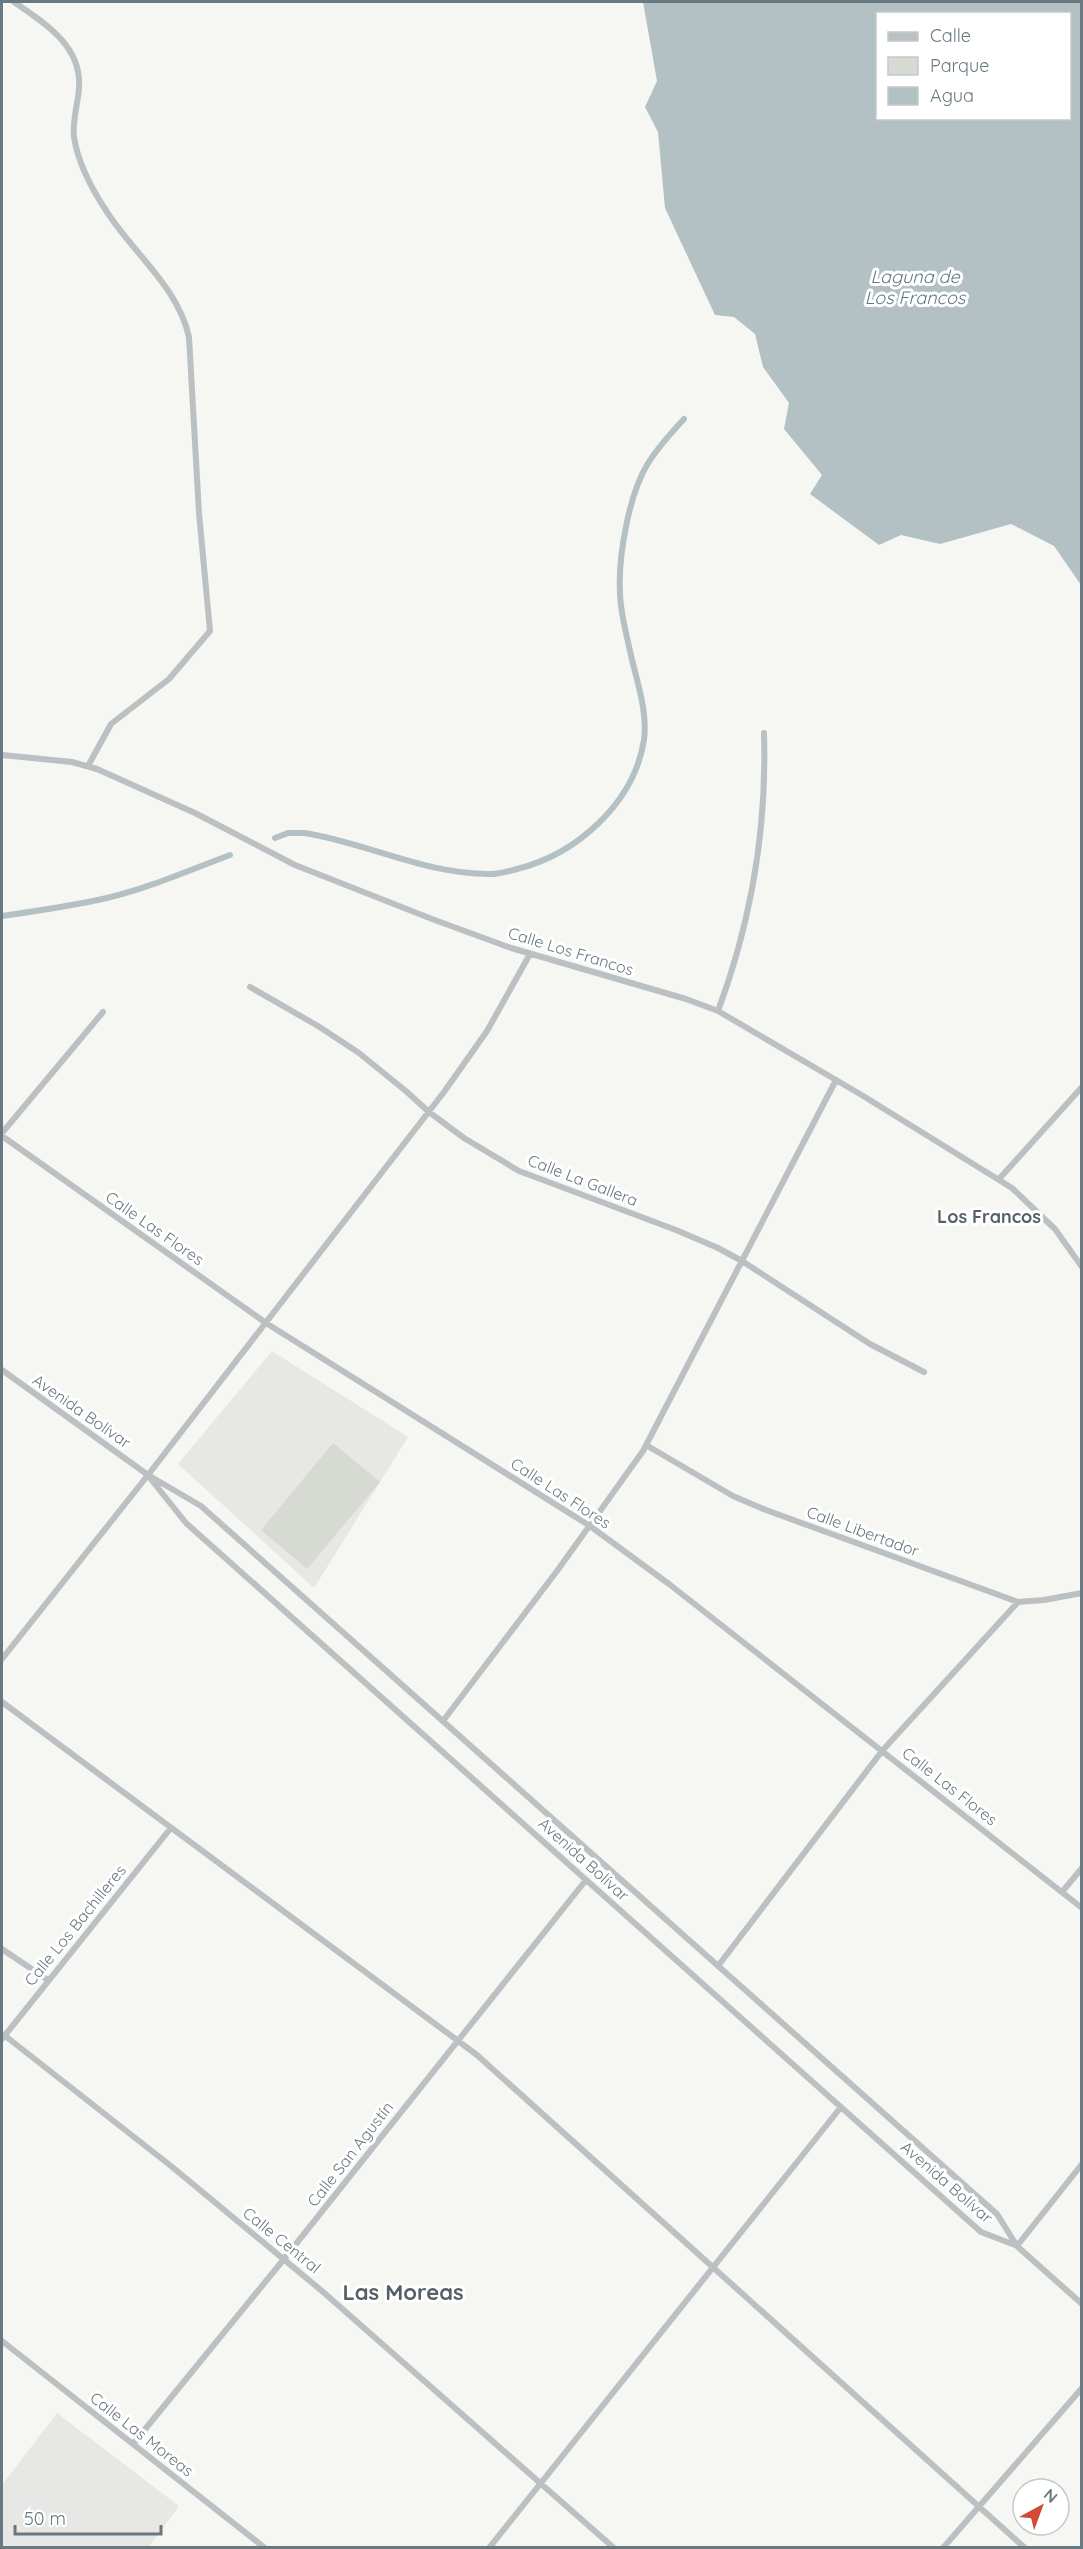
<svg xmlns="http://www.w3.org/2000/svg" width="1083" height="2549" viewBox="0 0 1083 2549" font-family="Quicksand,sans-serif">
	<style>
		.built { fill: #e7e7e6 }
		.green { fill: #d6dad3 }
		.water { fill: #b4c1c4; fill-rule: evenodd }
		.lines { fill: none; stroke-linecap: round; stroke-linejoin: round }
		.stream { stroke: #b4c1c4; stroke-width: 6 }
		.minor { stroke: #bbc0c3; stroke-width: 6 }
		.labels { text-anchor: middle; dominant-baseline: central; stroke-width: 6; stroke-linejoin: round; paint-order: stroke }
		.street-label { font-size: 16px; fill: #687981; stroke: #fff }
		.water-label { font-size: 18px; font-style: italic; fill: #63797e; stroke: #fff }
		.neighbourhood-label { font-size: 18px; font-weight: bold; fill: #556167; stroke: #fff }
		.district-label { font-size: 22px; font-weight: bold; fill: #556167; stroke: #fff }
	</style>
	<rect width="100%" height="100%" fill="#f6f6f3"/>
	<path class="built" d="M272,1351L408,1437L314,1588L178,1464Z
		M57,2413L179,2506L149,2547H2V2485Z"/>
	<path class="green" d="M333,1443L380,1482L307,1569L261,1530Z"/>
	<path class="water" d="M643,2H1081V585L1054,546L1011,524L940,544L901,535L879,545L810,494L822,475L784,429L789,403L763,367L755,334L734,317L715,315L665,208L658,132L645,107L657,81ZM878,14H1070V118H878Z"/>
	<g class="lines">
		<path class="stream" d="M275,838L288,833H305C367,843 427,875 491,874C499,874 509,871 517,869C577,854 634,803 644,740C648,711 636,679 630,651C626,632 620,611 620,592C618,557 629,495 647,465C657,448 671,433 684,419
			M2,916C37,911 72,906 107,898C149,888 190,870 230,855"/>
		<path class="minor" d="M14,2C44,23 82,45 79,88C78,104 72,121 74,137C78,163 93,191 107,212C134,254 178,287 189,337L199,513L210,631L169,679L111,724L88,766
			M2,755L72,762L97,769L195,813L295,865L432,919L511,948L686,999L718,1011L860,1094L1012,1188L1055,1229L1082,1267
			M250,987L318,1026L359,1053L407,1092L429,1112L464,1138L519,1171L676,1230L718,1248L742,1261L870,1344L924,1372
			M718,1011C751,922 767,829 764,733
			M2,1133L103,1012
			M2,1136L266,1323L590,1526L669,1584L1082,1908
			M999,1179L1082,1087
			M2,1370L148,1475L201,1506L997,2214L1017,2246L1082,2304
			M646,1445L733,1496L766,1510L1018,1602L1044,1600L1082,1593
			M150,1478L186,1523L981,2232L1015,2245
			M2,1659L148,1475L444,1092L487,1031L530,954
			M2,1702L477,2055L1025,2548
			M443,1721L557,1571L643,1451L836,1080
			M1062,1892L1082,1868
			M2,1949L48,1980
			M718,1966L882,1751L1018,1602
			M4,2035L171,2166L322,2291L614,2548
			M2,2039L170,1829
			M1017,2246L1082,2164
			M2,2341L265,2548
			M133,2444L284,2259L586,1880
			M489,2548L841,2107
			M943,2548L1082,2388"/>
	</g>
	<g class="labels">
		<g class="street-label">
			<text transform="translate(571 951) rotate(17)">Calle Los Francos</text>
			<text transform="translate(583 1180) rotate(21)">Calle La Gallera</text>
			<text transform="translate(155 1228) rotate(35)">Calle Las Flores</text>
			<text transform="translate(82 1411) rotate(35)">Avenida Bolívar</text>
			<text transform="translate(561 1493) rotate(33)">Calle Las Flores</text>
			<text transform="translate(863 1531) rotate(20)">Calle Libertador</text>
			<text transform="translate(950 1786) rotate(38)">Calle Las Flores</text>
			<text transform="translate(584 1859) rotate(42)">Avenida Bolívar</text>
			<text transform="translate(75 1925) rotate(-51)">Calle Los Bachilleres</text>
			<text transform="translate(350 2154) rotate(-52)">Calle San Agustín</text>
			<text transform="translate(947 2182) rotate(41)">Avenida Bolívar</text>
			<text transform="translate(282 2240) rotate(39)">Calle Central</text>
			<text transform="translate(142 2434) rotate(38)">Calle Las Moreas</text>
		</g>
		<g class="water-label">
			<text x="915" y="276">Laguna de<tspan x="915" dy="21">Los Francos</tspan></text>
		</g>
		<g class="neighbourhood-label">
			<text x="989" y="1216">Los Francos</text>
		</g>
		<g class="district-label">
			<text x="403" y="2292">Las Moreas</text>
		</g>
	</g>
	<rect width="1083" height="2549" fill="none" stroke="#687981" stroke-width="6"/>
	<rect x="876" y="12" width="195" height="108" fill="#ffffff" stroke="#c3c9cd" stroke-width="1.5"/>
	<rect x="888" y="32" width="30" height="9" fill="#bbc0c3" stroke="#c3c9cd" stroke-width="1.5"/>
	<text x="930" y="42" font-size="18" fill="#687981">Calle</text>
	<rect x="888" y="57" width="30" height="18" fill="#d6dad3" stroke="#c3c9cd" stroke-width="1.5"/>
	<text x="930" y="72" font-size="18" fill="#687981">Parque</text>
	<rect x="888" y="87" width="30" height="18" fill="#b4c1c4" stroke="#c3c9cd" stroke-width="1.5"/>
	<text x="930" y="102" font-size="18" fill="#687981">Agua</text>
	<g transform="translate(1041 2507) rotate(41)"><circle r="28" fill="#ffffff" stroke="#c3c9cd" stroke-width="1.5"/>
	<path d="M0-4.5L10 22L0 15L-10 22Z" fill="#d24b37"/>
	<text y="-9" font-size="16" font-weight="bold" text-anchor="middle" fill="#687981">N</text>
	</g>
	<path d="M15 2525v9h146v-9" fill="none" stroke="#687981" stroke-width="3"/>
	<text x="24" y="2525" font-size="18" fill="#687981" stroke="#ffffff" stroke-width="4.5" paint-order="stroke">50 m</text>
</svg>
